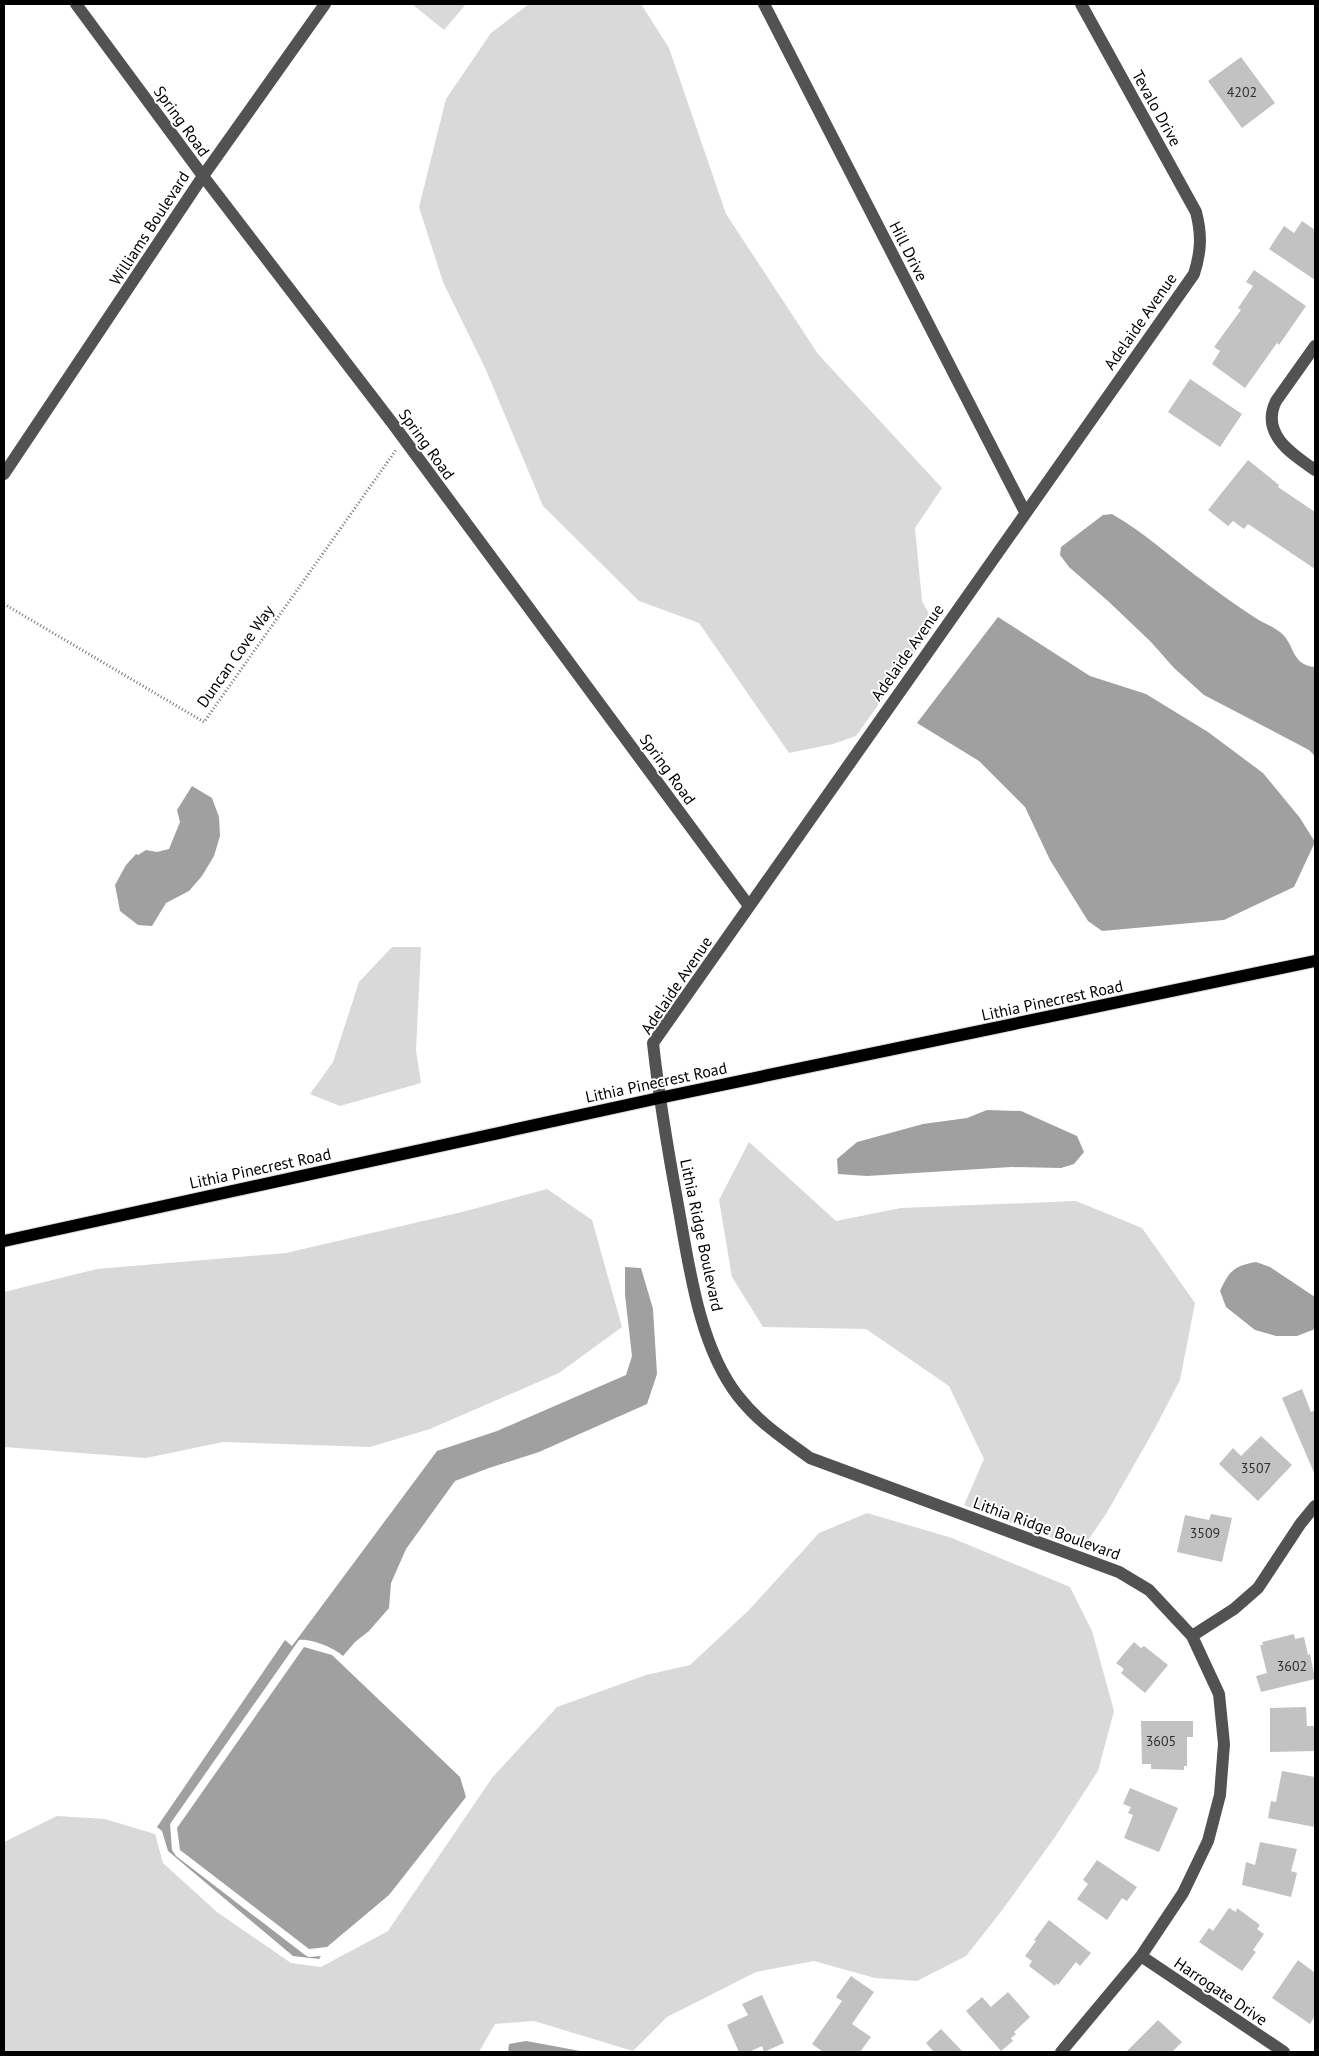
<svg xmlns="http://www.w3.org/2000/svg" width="1319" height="2056" viewBox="0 0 1319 2056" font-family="'PT Sans',sans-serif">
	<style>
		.green { fill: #d9d9d9 }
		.water { fill: #a0a0a0 }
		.building { fill: #c2c2c2 }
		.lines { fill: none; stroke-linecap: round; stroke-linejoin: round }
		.major-casing { stroke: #dbdbdb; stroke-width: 14 }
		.path { stroke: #747474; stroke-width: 3; stroke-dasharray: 1 2.5; stroke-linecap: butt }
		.minor { stroke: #525252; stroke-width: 12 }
		.major { stroke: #000; stroke-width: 12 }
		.labels { text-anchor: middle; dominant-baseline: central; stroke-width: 4; stroke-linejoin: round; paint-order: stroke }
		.number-label { font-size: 14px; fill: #303030 }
		.street-label { font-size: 16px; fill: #000; stroke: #fff }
	</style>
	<rect width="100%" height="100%" fill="#fff"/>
	<path class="green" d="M412,4H466L444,30Z
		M529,4H641L669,48L726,214L818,354L942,488L915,528L922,601L935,625L856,736L833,744L789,753L699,623L639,601L543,506L486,370L443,282L419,207L446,99L491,33Z
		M392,947H421L416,1050L421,1083L340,1106L310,1094L333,1062L359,982Z
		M749,1142L836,1221L901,1208L1076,1201L1142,1228L1195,1303L1180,1380L1154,1430L1106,1514L1082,1549L964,1505L984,1459L949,1386L866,1329L763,1327L732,1277L719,1200Z
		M547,1189L592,1220L622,1327L559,1373L430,1429L370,1447L223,1442L146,1458L4,1447V1292L97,1269L286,1253L466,1211Z
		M867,1513L952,1538L1070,1587L1092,1631L1114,1711L1098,1771L1055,1837L1000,1913L966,1956L917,1981L875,1978L814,1961L756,1972L667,2017L633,2051L534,2021L495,2024L479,2052H4V1842L57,1816L105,1819L155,1834L163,1863L217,1912L291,1963L321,1967L388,1931L492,1778L557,1707L646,1675L690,1665L749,1610L819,1533Z"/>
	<path class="water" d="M1112,514C1142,531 1167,554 1195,575C1214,589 1234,604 1254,617C1261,622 1270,625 1277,630C1296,641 1289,665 1315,667V756L1309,750L1204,695L1174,668L1151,642L1109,602L1069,567L1060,555L1061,547L1103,515Z
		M998,617L1090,676L1146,694L1208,732L1263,773L1300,818L1315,842L1294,887L1224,920L1102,931L1088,921L1050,860L1025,807L979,761L917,723Z
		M192,786L212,798L219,817L220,836L214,856L202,876L189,891L166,903L152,926L138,925L120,911L115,885L126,865L136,854L138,855L146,850L157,852L169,849L180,822L177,810Z
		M987,1110L1021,1111L1077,1136L1084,1152L1074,1164L1061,1168L1011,1167L867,1176L838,1174L837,1159L857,1142L923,1124L967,1118Z
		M1256,1262L1270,1267L1315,1297V1329L1297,1336H1276L1255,1330L1226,1307L1220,1291C1229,1271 1234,1266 1256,1262Z
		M625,1267L641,1268L653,1309L657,1374L647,1404L539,1452L489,1468L455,1481L406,1549L391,1583L389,1608L369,1631L355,1642L343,1656C335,1648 310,1638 299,1640L170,1824L172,1850L176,1856L305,1955L309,1957L321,1956L319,1959L293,1956L168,1851L162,1831L157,1827L285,1640L292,1646L437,1451L497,1431L626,1375L632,1356L625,1295Z
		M304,1647L332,1655L460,1777L466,1797L389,1895L327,1947L309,1949L180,1850L177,1828Z
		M526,2041L586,2052H508L509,2044Z"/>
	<path class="building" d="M1241,57L1275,103L1242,128L1208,81Z
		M1302,221L1315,230V280L1269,249L1284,226L1294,233Z
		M1254,270L1306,306L1279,345L1277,343L1245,388L1212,364L1220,351L1214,347L1241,310L1238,308L1253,286L1246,282Z
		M1190,379L1242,414L1220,447L1168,412Z
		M1248,460L1279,485L1278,487L1315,512V569L1248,524L1244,529L1233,521L1228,526L1208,510Z
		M1302,1389L1311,1412L1315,1410V1475L1282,1398Z
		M1261,1436L1292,1465L1258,1501L1219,1464L1233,1448L1241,1456Z
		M1211,1514L1232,1518L1222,1562L1177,1552L1185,1515L1209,1520Z
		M1294,1634L1295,1639L1304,1637L1308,1655L1310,1654L1315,1679L1261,1692L1256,1676L1267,1673L1260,1645H1263L1262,1642Z
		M1134,1642L1141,1648L1144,1646L1168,1665L1145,1693L1121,1673L1124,1669L1116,1663Z
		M1306,1707L1307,1726H1314L1315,1751L1270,1752V1708Z
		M1141,1721H1193V1737H1187V1766H1184V1770L1151,1769V1764H1142Z
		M1282,1771L1315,1777V1827L1268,1818L1271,1801L1276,1802Z
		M1130,1788L1178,1808L1159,1852L1124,1838L1133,1815L1128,1813L1131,1807L1123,1804Z
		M1260,1842L1297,1849L1291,1871L1297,1873L1291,1897L1242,1885L1246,1862L1255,1865Z
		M1097,1860L1137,1887L1127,1901L1122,1898L1107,1920L1077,1899L1088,1884L1083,1880Z
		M1229,1908L1236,1912L1237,1908L1260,1925L1257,1929L1264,1934L1253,1950L1256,1952L1242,1971L1199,1942L1209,1928L1213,1931Z
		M1049,1920L1091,1953L1080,1966L1076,1962L1058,1985L1056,1983L1055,1986L1029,1966L1032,1961L1025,1956L1036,1941L1034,1940Z
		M1298,1960L1315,1973V2016L1310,2024L1272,1998Z
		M851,1976L874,1992L852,2024L871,2037L860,2052H823L812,2044L842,2001L836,1997Z
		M1008,1992L1030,2017L1014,2032L1016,2034L1011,2038L1013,2041L1001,2051L966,2011L982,1997L991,2007Z
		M762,1995L784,2043L764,2052L762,2046L749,2052H739L727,2025L748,2015L742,2004Z
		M1158,2020L1182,2042L1172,2052H1126Z
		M941,2029L963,2052H934L926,2043Z"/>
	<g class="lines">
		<defs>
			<path id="major" d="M4,1241L659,1098L1315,961"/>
		</defs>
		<use href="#major" class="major-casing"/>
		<path class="path" d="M4,604L204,722L396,450"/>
		<path class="minor" d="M76,4L203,176L393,424L749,906
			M764,4L1025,512
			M1315,346L1276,401C1260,434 1292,454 1315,470
			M4,474L203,176L325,4
			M1192,1636L1234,1609L1258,1588L1301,1523L1315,1506
			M1141,1956L1284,2052
			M1061,2052L1141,1956L1183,1893L1208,1841L1220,1795L1224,1744L1219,1694L1192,1636L1149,1590L1119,1572L810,1458C783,1438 759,1423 738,1396C699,1346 689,1266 678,1205C668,1151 659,1098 653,1043L1194,274C1201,252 1202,235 1196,212L1081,4"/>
		<use href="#major" class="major"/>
	</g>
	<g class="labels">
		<g class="number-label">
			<text x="1242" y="92">4202</text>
			<text x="1256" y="1468">3507</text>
			<text x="1205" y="1533">3509</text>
			<text x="1292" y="1666">3602</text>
			<text x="1161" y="1741">3605</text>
		</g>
		<g class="street-label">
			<text transform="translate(1157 108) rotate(61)">Tevalo Drive</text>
			<text transform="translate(182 121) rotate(54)">Spring Road</text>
			<text transform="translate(149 228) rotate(-57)">Williams Boulevard</text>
			<text transform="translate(909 251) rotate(63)">Hill Drive</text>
			<text transform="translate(1140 321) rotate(-55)">Adelaide Avenue</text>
			<text transform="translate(427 444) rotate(54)">Spring Road</text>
			<text transform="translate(907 652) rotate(-55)">Adelaide Avenue</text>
			<text transform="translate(235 656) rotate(-55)">Duncan Cove Way</text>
			<text transform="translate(668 769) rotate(54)">Spring Road</text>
			<text transform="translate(676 985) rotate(-56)">Adelaide Avenue</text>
			<text transform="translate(1052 1000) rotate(-12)">Lithia Pinecrest Road</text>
			<text transform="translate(656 1082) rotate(-12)">Lithia Pinecrest Road</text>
			<text transform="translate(260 1168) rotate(-12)">Lithia Pinecrest Road</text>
			<text transform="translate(702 1235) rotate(78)">Lithia Ridge Boulevard</text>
			<text transform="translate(1047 1528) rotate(20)">Lithia Ridge Boulevard</text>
			<text transform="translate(1221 1991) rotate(34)">Harrogate Drive</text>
		</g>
	</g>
	<rect width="1319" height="2056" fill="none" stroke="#000000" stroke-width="10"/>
</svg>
